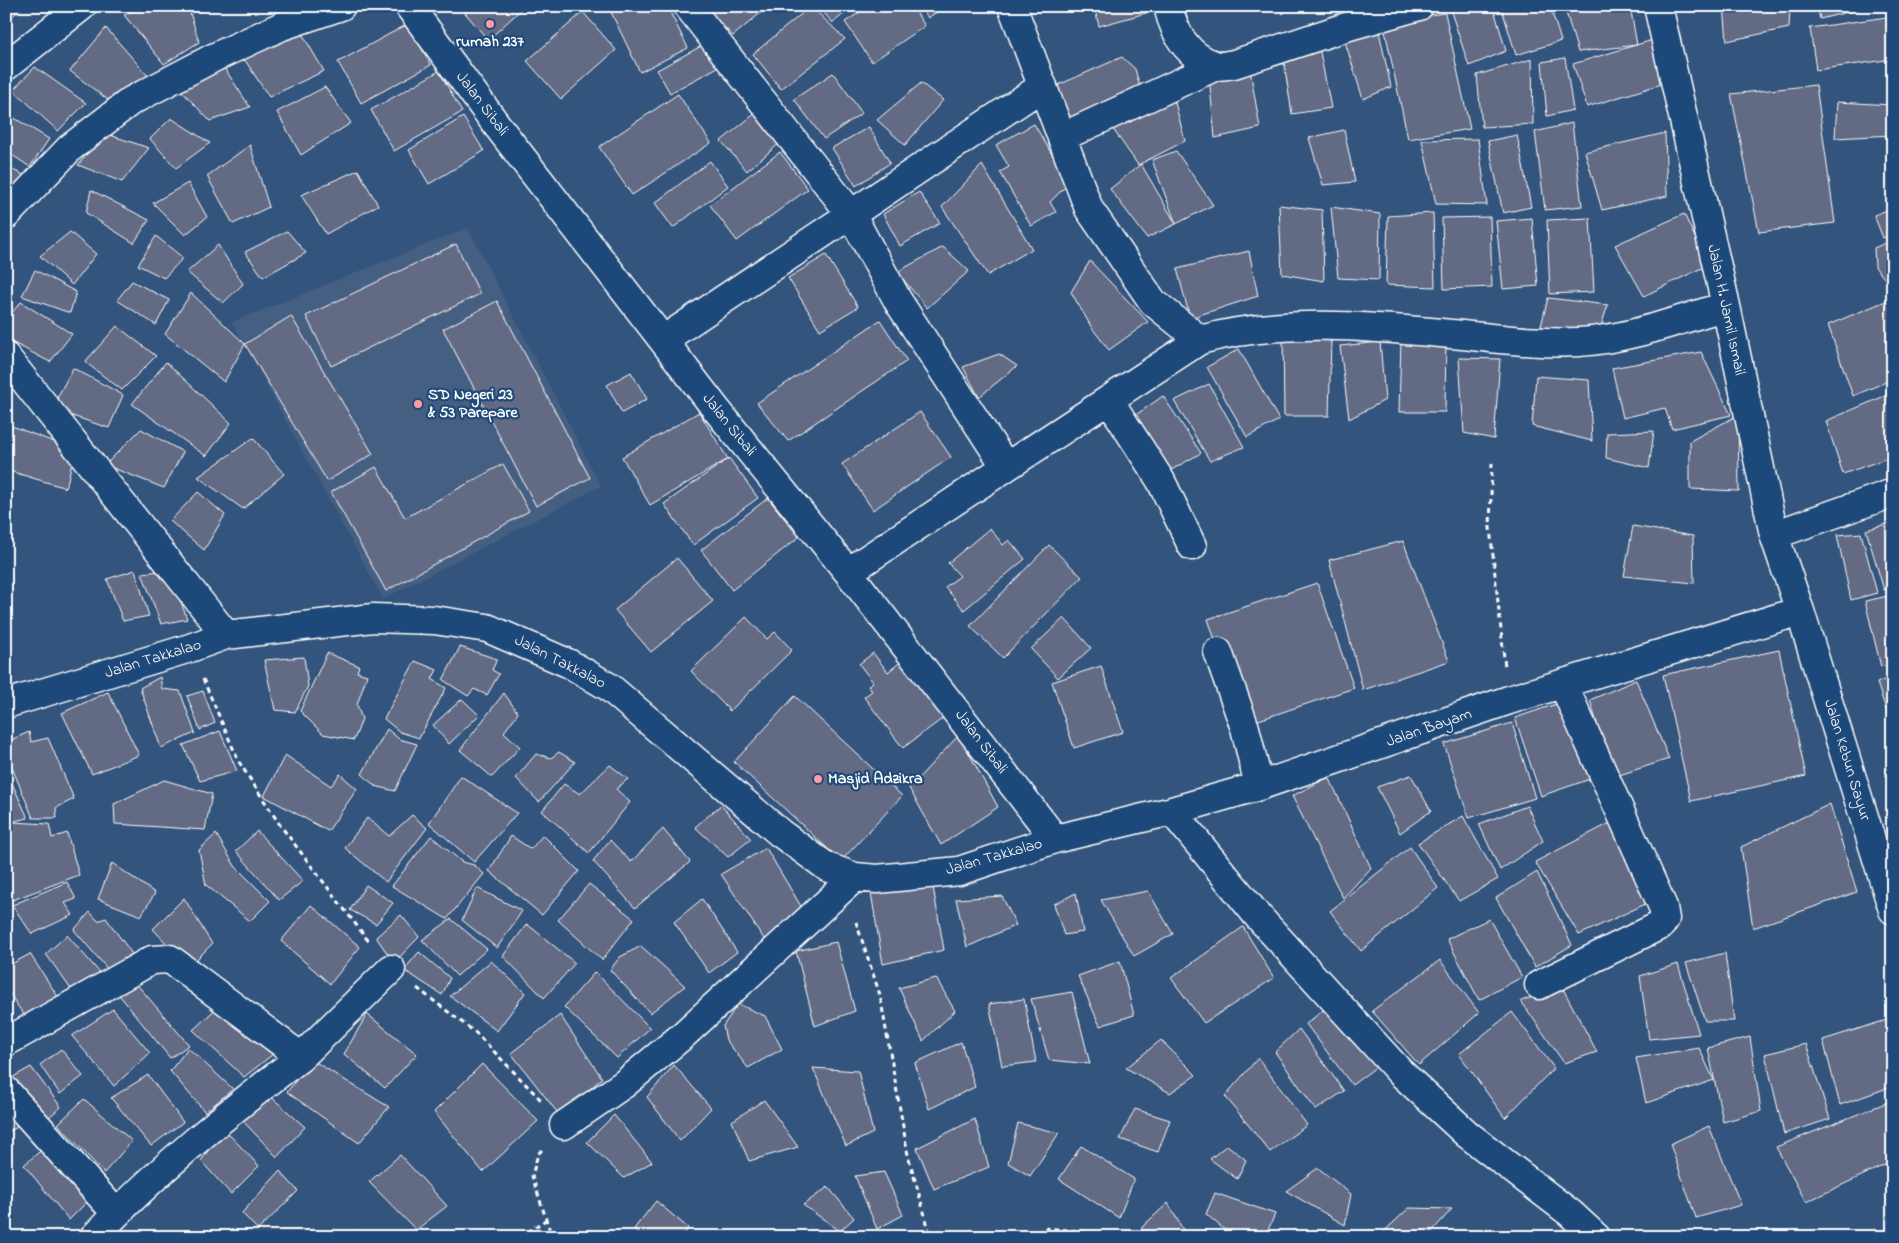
<svg xmlns="http://www.w3.org/2000/svg" width="1899" height="1243" viewBox="0 0 1899 1243" font-family="'Indie Flower',sans-serif">
	<style>
		.built { fill: #455e82 }
		.building { fill: #626a84; stroke: #fff }
		.lines { fill: none; stroke-linecap: round; stroke-linejoin: round }
		.street-casing { stroke: #fff; stroke-width: 31 }
		.path { stroke: #fff; stroke-width: 3; stroke-dasharray: 5 4; stroke-linecap: butt }
		.street { stroke: #1f4a7a; stroke-width: 28 }
		.poi-dot { fill: #ff9aa2; stroke: #1f4a7a; stroke-width: 2 }
		.labels { text-anchor: middle; dominant-baseline: central; stroke-width: 4.5; stroke-linejoin: round; paint-order: stroke }
		.poi-label { font-size: 16px; font-weight: bold; fill: #fff; stroke: #1f4a7a; text-anchor: start }
		.street-label { font-size: 16px; fill: #fff; stroke: #1f4a7a }
	</style>
	<rect width="100%" height="100%" fill="#33547d"/>
	<filter id="ink" filterUnits="userSpaceOnUse"><feTurbulence type="fractalNoise" baseFrequency=".02" numOctaves="2"/><feDisplacementMap in="SourceGraphic" scale="10" xChannelSelector="R" yChannelSelector="G"/><feConvolveMatrix kernelMatrix="1 2 1 2 8 2 1 2 1" color-interpolation-filters="sRGB"/></filter>
	<g filter="url(#ink)">
		<path class="built" d="M468,228L601,486L383,599L232,322Z"/>
		<path class="building" d="M6,6H23L10,19L6,15Z
			M143,6H188L199,42L164,64L124,15Z
			M462,6H525L488,40L461,8Z
			M608,6H667L688,48L640,72Z
			M704,6H769L733,36Z
			M811,6L845,39L781,89L753,54Z
			M818,6H853L833,23Z
			M869,6H912L925,26L872,62L845,22Z
			M920,6H945L928,18Z
			M1094,6H1144L1146,13L1099,26Z
			M1274,6H1292L1283,14Z
			M1449,6H1493L1506,51L1469,66Z
			M1501,6H1550L1561,41L1516,55Z
			M1564,6H1630L1637,45L1578,52Z
			M1724,6H1790L1789,28L1727,41Z
			M1817,6H1872L1820,19Z
			M583,12L616,50L561,99L527,61Z
			M1445,13L1470,129L1408,139L1383,21Z
			M1887,17L1893,59L1816,70L1810,28Z
			M1377,22L1391,87L1363,99L1342,32Z
			M408,24L431,65L361,103L338,62Z
			M106,28L148,76L112,103L70,71Z
			M300,30L324,71L269,97L239,51Z
			M1656,39L1665,83L1587,107L1573,64Z
			M705,44L718,67L670,93L657,70Z
			M1319,47L1331,108L1292,114L1282,50Z
			M1122,57L1135,69L1140,87L1070,121L1056,86Z
			M1565,58L1573,110L1547,116L1542,62Z
			M1532,59L1533,124L1482,127L1477,75Z
			M1249,64L1260,128L1215,138L1209,76Z
			M35,67L86,103L58,131L13,90Z
			M225,69L250,107L210,121L176,85Z
			M439,71L462,112L394,151L371,110Z
			M833,73L862,113L824,139L794,99Z
			M921,83L943,100L905,145L877,120Z
			M1816,85L1835,223L1759,232L1731,94Z
			M325,87L351,123L301,155L277,112Z
			M1172,91L1185,141L1138,165L1106,119Z
			M678,94L711,143L632,195L599,147Z
			M1837,102L1893,105V135L1835,138Z
			M763,107L788,136L747,171L721,141Z
			M6,113L49,139L30,167L6,151Z
			M463,117L484,151L429,184L409,150Z
			M171,118L210,143L176,168L150,139Z
			M1572,123L1582,206L1545,210L1535,132Z
			M1034,124L1069,183L1050,202L1056,212L1031,226L1000,172L1009,167L996,145Z
			M869,127L890,163L856,186L832,148Z
			M1344,130L1355,182L1323,185L1309,138Z
			M104,133L149,148L122,182L78,165Z
			M1665,133L1667,196L1602,210L1585,152Z
			M1517,135L1531,207L1503,213L1488,141Z
			M1478,139L1487,205L1436,204L1422,140Z
			M250,145L269,207L233,224L207,176Z
			M1176,151L1213,205L1176,224L1152,160Z
			M780,152L808,189L737,241L710,205Z
			M710,161L728,186L673,228L655,203Z
			M1141,164L1176,224L1147,238L1110,189Z
			M982,165L1032,249L988,275L942,207Z
			M6,167L26,176L18,198L6,193Z
			M358,170L378,205L326,234L301,195Z
			M188,183L207,217L185,235L153,203Z
			M91,190L149,220L134,243L86,213Z
			M919,192L940,223L900,246L883,214Z
			M1279,205L1322,210L1324,281L1282,274Z
			M1331,207L1380,214L1379,280L1338,278Z
			M1893,208V235L1883,238L1874,215Z
			M1433,213L1435,287L1386,285L1388,216Z
			M1684,214L1708,265L1644,296L1615,245Z
			M1490,217L1492,287L1444,289L1442,218Z
			M1532,218L1538,286L1503,289L1496,221Z
			M1590,218L1594,292L1550,294L1547,220Z
			M287,231L306,253L263,277L245,252Z
			M70,232L96,254L72,285L40,256Z
			M156,236L183,258L164,278L138,265Z
			M1893,240V283L1890,285L1875,267L1874,248Z
			M456,244L480,294L331,366L306,316Z
			M218,245L243,284L223,303L187,272Z
			M943,247L969,271L927,308L897,272Z
			M1249,251L1258,296L1190,318L1177,269Z
			M826,255L858,307L820,330L788,278Z
			M1090,261L1148,322L1109,350L1092,328L1071,292Z
			M35,270L76,292L70,313L22,296Z
			M132,281L169,300L156,325L117,300Z
			M191,293L245,344L224,382L165,334Z
			M1548,298L1608,305L1598,335L1540,330Z
			M1893,298V379L1853,396L1828,325Z
			M497,301L590,478L536,506L443,329Z
			M21,302L72,334L50,362L6,339V319Z
			M291,316L373,454L327,481L245,344Z
			M880,320L907,361L788,441L757,403Z
			M117,326L156,356L122,390L85,362Z
			M1283,333L1331,341L1329,416H1284Z
			M1446,338L1445,412H1399L1401,340Z
			M1380,342L1385,400L1349,419L1340,346Z
			M1239,349L1279,420L1247,437L1207,367Z
			M1701,352L1731,415L1672,429L1665,408L1623,418L1612,368Z
			M999,354L1017,366L979,397L963,367Z
			M1459,358L1500,359L1494,439L1464,433Z
			M166,362L231,423L206,456L132,404Z
			M73,368L123,395L109,428L51,409Z
			M631,372L647,399L622,413L607,385Z
			M1536,376L1589,380L1592,441L1532,426Z
			M1209,384L1244,447L1210,461L1174,401Z
			M1887,395L1893,416V456L1843,474L1826,421Z
			M1163,396L1201,453L1166,473L1130,419Z
			M699,412L728,459L650,505L622,457Z
			M920,412L951,457L873,510L842,464Z
			M1738,415L1739,491L1690,489V441Z
			M12,426L75,450L66,488L6,470V441Z
			M141,429L183,452L164,488L105,465Z
			M1654,431L1649,468L1606,458L1607,433Z
			M253,438L284,474L243,509L198,477Z
			M729,458L758,498L693,545L664,504Z
			M503,464L529,511L386,591L331,492L376,467L405,518Z
			M198,492L225,515L204,550L170,521Z
			M768,498L799,537L732,590L701,550Z
			M1893,522V588L1884,590L1866,530Z
			M1633,526L1693,536L1694,583L1624,576Z
			M990,528L1003,545L1009,540L1025,559L964,610L945,587L960,576L948,563Z
			M1861,533L1877,593L1851,600L1837,535Z
			M1403,541L1449,661L1363,690L1329,560Z
			M1049,545L1082,577L1003,658L970,626Z
			M677,558L713,601L651,652L615,610Z
			M135,570L149,616L123,621L107,579Z
			M170,570L187,619L161,624L142,573Z
			M1317,583L1354,688L1244,725L1208,619Z
			M1893,595V664L1881,667L1865,601Z
			M746,617L767,639L775,632L792,650L730,711L691,671Z
			M1064,618L1091,648L1058,678L1031,649Z
			M460,647L497,659L492,670L499,674L487,695L474,689L468,696L443,680Z
			M1779,650L1806,776L1691,801L1663,675Z
			M327,653L359,666L357,672L367,675L357,705L362,719L354,740L323,734L300,711Z
			M873,653L888,672L903,660L946,716L903,748L864,697L872,691L868,686L873,682L859,664Z
			M304,657L308,686L295,712L275,710L264,660Z
			M415,661L437,670L432,679L446,688L419,738L400,732L384,719Z
			M1101,666L1123,732L1074,748L1052,682Z
			M1893,676V730L1877,683Z
			M160,677L162,689L180,691L195,733L161,748L140,688Z
			M1636,680L1669,759L1613,777L1590,700Z
			M203,691L215,723L200,730L187,696Z
			M108,692L139,755L92,774L62,713Z
			M504,693L518,713L504,732L520,747L492,777L460,750Z
			M795,696L902,796L841,861L734,762Z
			M462,699L479,715L449,744L433,725Z
			M1568,700L1593,778L1541,796L1515,718Z
			M1512,723L1535,798L1469,818L1444,744Z
			M387,729L399,739L417,744L395,791L375,786L362,774Z
			M220,731L237,771L200,781L183,745Z
			M29,732L31,742L48,738L74,799L56,808L57,818H33L6,753V742Z
			M959,735L998,807L941,845L909,788Z
			M559,752L575,762L539,802L516,778L536,754L551,758Z
			M285,755L331,786L340,774L357,789L328,831L264,796Z
			M610,765L628,779L616,789L630,802L589,853L542,811L564,784L580,794Z
			M6,770L28,818L6,823Z
			M1411,775L1431,811L1400,833L1377,787Z
			M461,776L517,813L474,862L429,823Z
			M1329,777L1371,868L1343,898L1292,796Z
			M164,780L212,794L205,830L115,824L114,804Z
			M1830,804L1857,892L1753,928L1741,847Z
			M721,805L751,839L728,857L695,827Z
			M1527,806L1543,841L1500,870L1479,824Z
			M412,815L427,828L386,882L345,848L367,818L389,836Z
			M1463,816L1498,879L1459,901L1418,843Z
			M1616,820L1654,900L1579,935L1535,862Z
			M11,822L49,824L52,838L67,833L79,875L7,902L6,826Z
			M663,829L690,862L635,908L593,861L610,840L631,862Z
			M257,831L303,881L279,900L236,851Z
			M216,834L235,866L270,901L250,921L206,885L199,850Z
			M543,835L579,871L542,915L489,871L511,836L531,849Z
			M431,836L462,862L474,865L484,874L447,919L392,886Z
			M1410,847L1438,888L1361,951L1330,911Z
			M766,848L805,913L766,942L721,874Z
			M112,863L155,893L141,916L98,899Z
			M1537,872L1572,945L1535,967L1496,898Z
			M932,881L944,950L883,964L870,887Z
			M67,882L76,899L65,903L73,915L32,934L12,905Z
			M589,884L634,919L602,960L558,920Z
			M366,885L393,903L376,924L350,910Z
			M477,888L522,911L497,948L462,920Z
			M1148,891L1173,934L1134,956L1101,900Z
			M1076,893L1083,932L1064,935L1054,904Z
			M1002,896L1016,925L967,947L956,899Z
			M184,898L212,944L189,967L153,929Z
			M702,899L737,952L709,973L674,922Z
			M311,905L360,947L330,984L281,941Z
			M90,912L98,921L106,918L135,958L111,973L74,930Z
			M401,915L419,937L394,963L376,937Z
			M451,919L487,949L457,976L422,940Z
			M1489,919L1522,977L1479,1000L1447,939Z
			M527,924L575,963L544,998L503,956Z
			M1243,927L1274,978L1204,1023L1171,978Z
			M67,935L100,973L75,995L46,954Z
			M836,942L855,1011L815,1026L796,951Z
			M641,946L685,986L650,1013L610,970L620,957Z
			M419,952L450,978L442,995L404,970Z
			M1725,953L1734,1021H1705L1686,963Z
			M30,954L62,1003L29,1023L6,988V967Z
			M1440,960L1479,1013L1419,1065L1372,1011Z
			M491,961L525,993L497,1031L450,996Z
			M1120,961L1134,1015L1100,1026L1078,976Z
			M1678,964L1699,1034L1649,1039L1640,976Z
			M595,972L650,1028L617,1058L564,1007Z
			M936,978L955,1011L923,1041L899,988Z
			M134,981L189,1045L170,1058L116,991Z
			M1562,987L1597,1052L1564,1063L1521,1001Z
			M1072,992L1090,1064L1049,1060L1031,999Z
			M1024,999L1036,1062L1002,1066L989,1004Z
			M221,1004L277,1051L244,1077L193,1030Z
			M738,1004L765,1016L782,1049L748,1068L726,1040L723,1026Z
			M1331,1004L1380,1064L1352,1085L1306,1024Z
			M113,1009L150,1053L114,1086L72,1036Z
			M1512,1012L1554,1068L1505,1118L1459,1054Z
			M367,1014L417,1054L385,1088L344,1054Z
			M560,1015L602,1078L582,1096L557,1112L511,1053Z
			M1893,1018V1086L1840,1105L1823,1040Z
			M1299,1029L1344,1091L1316,1110L1275,1052Z
			M1750,1037L1761,1111L1723,1122L1708,1048Z
			M1161,1040L1196,1075L1170,1093L1126,1068Z
			M961,1042L975,1087L929,1109L915,1063Z
			M1806,1044L1830,1119L1784,1134L1765,1054Z
			M188,1048L233,1089L205,1112L170,1071Z
			M1699,1048L1714,1080L1646,1103L1636,1058Z
			M61,1049L83,1076L60,1094L40,1065Z
			M1258,1058L1307,1125L1270,1152L1225,1096Z
			M312,1060L389,1107L359,1143L287,1092Z
			M482,1064L538,1121L483,1172L434,1112Z
			M674,1065L711,1108L680,1141L647,1097Z
			M31,1067L61,1107L38,1126L6,1081Z
			M813,1068L858,1071L873,1133L846,1146Z
			M148,1075L183,1122L151,1146L111,1098Z
			M269,1095L305,1127L277,1157L242,1120Z
			M84,1099L132,1141L104,1173L58,1124Z
			M764,1100L798,1147L749,1161L732,1121Z
			M1893,1100V1161L1806,1202L1776,1147Z
			M1135,1109L1170,1120L1158,1152L1120,1139Z
			M6,1113L17,1127L6,1134Z
			M614,1115L652,1162L624,1178L587,1142Z
			M975,1119L989,1167L934,1189L917,1148Z
			M1018,1123L1059,1133L1030,1176L1008,1163Z
			M1709,1126L1741,1205L1696,1218L1670,1144Z
			M223,1128L259,1166L231,1194L201,1161Z
			M53,1140L99,1190L69,1220L24,1165Z
			M1227,1145L1246,1160L1237,1179L1210,1159Z
			M1081,1146L1134,1179L1119,1218L1059,1179Z
			M400,1155L447,1206L416,1230L369,1182Z
			M1318,1168L1351,1194L1345,1225L1286,1191Z
			M280,1171L298,1191L258,1230L242,1213Z
			M884,1172L903,1215L877,1229L855,1176Z
			M828,1187L854,1218L840,1231L803,1205Z
			M1215,1193L1275,1214L1265,1237H1233L1206,1214Z
			M656,1201L688,1228L683,1237H641L634,1229Z
			M1168,1203L1187,1237H1147L1141,1228Z
			M1409,1208L1452,1209L1427,1237H1378Z
			M354,1231L360,1237H347Z"/>
		<g class="lines">
			<defs>
				<path id="street" d="M409,6L496,124L716,409L848,572L1055,839
					M688,6L851,214L898,301L1006,467L848,572
					M1012,6L1089,209L1153,302L1200,340
					M1168,6C1174,32 1187,57 1215,65C1220,67 1228,65 1234,64L1349,26L1419,6
					M1658,6L1726,306L1774,535L1800,611L1893,910
					M6,66L82,6
					M1062,137L1216,66
					M6,215L70,148L131,101L213,58L282,26L341,6
					M663,340L1043,86
					M6,357L226,635
					M1109,400L1161,481L1192,546
					M1006,467L1200,340C1284,317 1376,327 1462,335C1501,339 1540,344 1579,342C1629,339 1678,320 1726,306
					M1774,535L1893,493
					M1218,652L1245,728L1259,786
					M6,704L190,648L226,635L373,618L434,620L487,628L570,664L609,687L780,833L827,867L855,877L877,879L959,871L1055,839L1172,811L1259,786L1509,700L1800,611
					M1172,811L1256,914L1400,1072L1467,1134L1570,1213L1596,1237
					M1539,985L1661,925L1665,919L1663,907L1563,684
					M6,1042L152,960L170,959L301,1057L391,969
					M6,1091L116,1213
					M564,1125L624,1084L681,1037L855,877
					M94,1237C157,1170 228,1112 301,1057"/>
			</defs>
			<use href="#street" class="street-casing"/>
			<path class="path" d="M1492,463L1490,528L1505,667
				M203,679L239,762L280,825L370,943
				M856,922L880,995L908,1155L931,1237
				M417,988L476,1033L542,1101
				M542,1150L538,1154L532,1176L552,1237
				M520,1237L547,1219
				M1029,1237L1044,1228L1102,1233"/>
			<use href="#street" class="street"/>
		</g>
	</g>
	<g class="poi-dot">
		<circle cx="490" cy="24" r="5"/>
		<circle cx="418" cy="404" r="5"/>
		<circle cx="818" cy="779" r="5"/>
	</g>
	<g class="labels">
		<g class="poi-label">
			<text x="490" y="42" text-anchor="middle">rumah 237</text>
			<text x="428" y="395">SD Negeri 23<tspan x="428" dy="18">&amp; 53 Parepare</tspan></text>
			<text x="828" y="779">Masjid Adzikra</text>
		</g>
		<g class="street-label">
			<text transform="translate(482 104) rotate(53)">Jalan Sibali</text>
			<text transform="translate(1726 310) rotate(78)">Jalan H. Jamil Ismail</text>
			<text transform="translate(729 425) rotate(51)">Jalan Sibali</text>
			<text transform="translate(153 659) rotate(-17)">Jalan Takkalao</text>
			<text transform="translate(560 662) rotate(27)">Jalan Takkalao</text>
			<text transform="translate(1429 728) rotate(-19)">Jalan Bayam</text>
			<text transform="translate(981 742) rotate(53)">Jalan Sibali</text>
			<text transform="translate(1847 760) rotate(73)">Jalan Kebun Sayur</text>
			<text transform="translate(994 857) rotate(-16)">Jalan Takkalao</text>
		</g>
	</g>
	<rect width="1899" height="1243" fill="none" stroke="#1f4a7a" stroke-width="25"/>
	<rect x="12" y="12" width="1874" height="1218" fill="none" stroke="#fff" stroke-width="2" filter="url(#ink)"/>
</svg>
